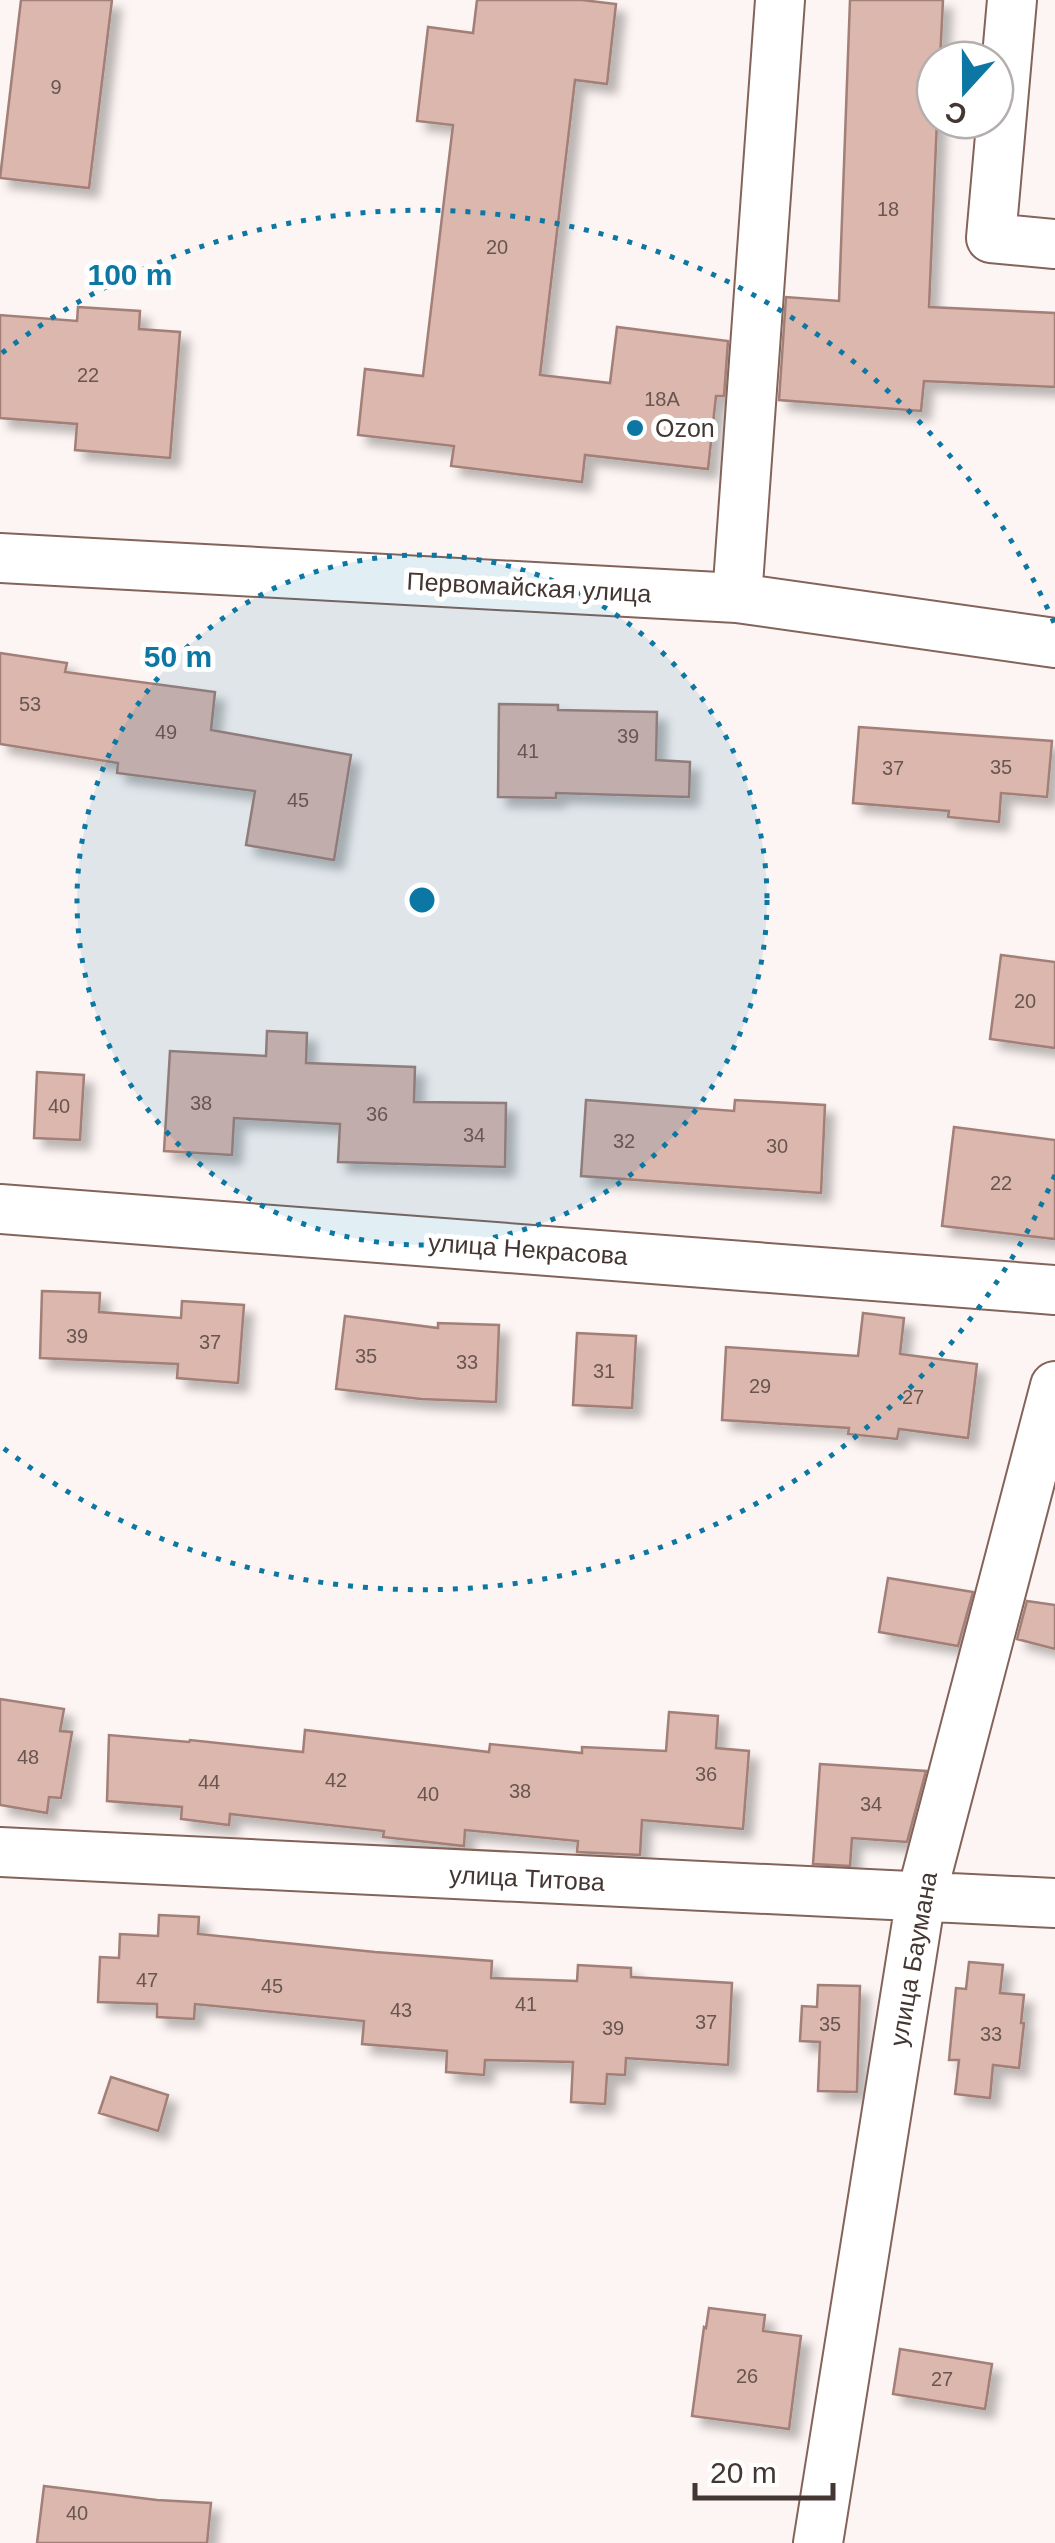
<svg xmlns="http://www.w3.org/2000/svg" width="1055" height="2543" viewBox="0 0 1055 2543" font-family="Arial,sans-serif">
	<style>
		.building { fill: #dbb7ad; stroke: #a27f77; stroke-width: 2.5; filter: url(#shadow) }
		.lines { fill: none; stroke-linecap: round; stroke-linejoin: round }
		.minor-casing { stroke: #83635a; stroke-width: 52 }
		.minor { stroke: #fff; stroke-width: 48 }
		.ring { fill: none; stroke: #0b77a2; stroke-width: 5; stroke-dasharray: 5 10 }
		.poi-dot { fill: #0b77a2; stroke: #fff; stroke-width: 4 }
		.labels { text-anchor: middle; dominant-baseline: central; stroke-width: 10; stroke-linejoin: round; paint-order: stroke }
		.number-label { font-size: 20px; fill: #6a5651 }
		.poi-label { font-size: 25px; fill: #443632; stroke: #fff; text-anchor: start }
		.street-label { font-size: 25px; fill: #443632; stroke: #fff }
		.centre { fill: #0b77a2; stroke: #fff; stroke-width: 5 }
		.ring-label { font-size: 30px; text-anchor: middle; font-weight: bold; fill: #0b77a2; stroke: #fff; stroke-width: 10; stroke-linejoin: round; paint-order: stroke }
	</style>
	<defs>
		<filter id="shadow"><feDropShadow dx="9" dy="9" stdDeviation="5" flood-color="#0004"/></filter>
	</defs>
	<rect width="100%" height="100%" fill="#fdf5f3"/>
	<path class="building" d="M21,0H112L89,188L0,178Z
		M477,0H582L616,4L607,84L575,80L540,375L610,383L617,327L728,341L724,396H716L708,469L585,455L582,482L451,466L454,446L358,435L365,369L423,376L453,125L417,121L428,27L473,33Z
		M850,0H943L940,60H935V120H937L929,307L1055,313V387L924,381L921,411L779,400L786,297L839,301Z
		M78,307L140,311L139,329L180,332L170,458L75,450L77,424L0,418V315L77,321Z
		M0,653L67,663L65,672L215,692L211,730L351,755L334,860L246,845L255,791L117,773L118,763L0,744Z
		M499,704L558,705V710L657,712L656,760L690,762L689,797L556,793V798L498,797Z
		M859,727L1052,741L1047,797L1001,793L999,822L948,817L949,811L853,803Z
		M1001,955L1055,962V1048L990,1039Z
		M267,1031L307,1033L306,1063L415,1067L414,1102L506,1103L505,1167L338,1162L340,1124L234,1118L232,1155L164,1151L170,1051L266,1056Z
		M37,1072L84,1075L80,1140L34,1138Z
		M586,1100L734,1111L735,1100L825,1105L821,1193L581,1176Z
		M954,1127L1055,1140V1239L942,1226Z
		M42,1291L100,1293L99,1312L181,1318L182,1301L244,1305L238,1383L177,1378L178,1364L40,1358Z
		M863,1313L904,1318L900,1354L977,1364L968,1438L899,1429L897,1439L848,1434L849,1428L722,1420L726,1347L858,1356Z
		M345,1316L438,1328V1323L499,1325L496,1402L421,1399L336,1389Z
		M577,1333L636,1336L632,1408L573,1405Z
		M888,1578L973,1592L958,1646L879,1632Z
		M1027,1601L1055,1605V1649L1017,1639Z
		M0,1699L64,1709L60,1731L72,1732L61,1798L49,1797L47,1813L0,1805Z
		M669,1712L718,1716L716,1748L749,1751L743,1829L642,1820L640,1855L577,1852L578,1841L465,1830L464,1846L383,1837L384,1831L230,1814L229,1825L181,1819L182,1807L107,1801L109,1735L189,1742L190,1740L303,1752L305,1730L489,1752L490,1744L582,1753V1747L666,1751Z
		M820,1764L926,1771L907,1842L852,1838L850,1866L813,1864Z
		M159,1915L199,1917L198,1934L375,1952L492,1961L491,1978L577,1981L578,1965L631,1968V1977L732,1983L728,2065L626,2058L625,2075L607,2074L605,2104L571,2102L573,2062L485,2060L484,2075L446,2072L447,2051L362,2044L364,2021L195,2004L194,2019L157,2017V2004L98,2002L100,1957L119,1958L120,1934L158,1936Z
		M969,1962L1003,1965L1000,1993L1024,1995L1021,2023H1024L1019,2068L993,2065L990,2098L955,2094L959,2060H949L956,1988L966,1989Z
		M818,1985L860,1986L857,2092L818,2091L820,2042L800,2041L802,2006L817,2007Z
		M111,2077L168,2095L158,2131L99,2113Z
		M709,2308L765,2315L763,2331L801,2336L789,2429L692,2416L704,2327L706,2328Z
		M900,2349L992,2364L985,2409L893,2394Z
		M44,2486L157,2500L211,2503L207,2543H37Z"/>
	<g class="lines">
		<defs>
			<path id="minor" d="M1012,0L991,238L1055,244
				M0,558L737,598L1055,643
				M737,598L780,0
				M0,1209L1055,1290
				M0,1852L1055,1903
				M818,2543L921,1897L1055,1386"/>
		</defs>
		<use href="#minor" class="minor-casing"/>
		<use href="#minor" class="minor"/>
	</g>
	<circle cx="422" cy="900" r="345" fill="#0b77a2" fill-opacity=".12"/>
	<g class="ring">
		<circle cx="422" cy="900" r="345"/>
		<path d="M1055 1175A690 690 0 0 1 2 1447M2 353A690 690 0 0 1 1055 625"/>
	</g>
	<circle class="poi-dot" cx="635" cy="428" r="10"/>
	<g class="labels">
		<g class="number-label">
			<text x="56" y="87">9</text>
			<text x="888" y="209">18</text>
			<text x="497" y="247">20</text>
			<text x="88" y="375">22</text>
			<text x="662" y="399">18А</text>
			<text x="30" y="704">53</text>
			<text x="166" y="732">49</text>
			<text x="628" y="736">39</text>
			<text x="528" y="751">41</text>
			<text x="1001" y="767">35</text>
			<text x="893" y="768">37</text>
			<text x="298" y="800">45</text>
			<text x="1025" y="1001">20</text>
			<text x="201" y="1103">38</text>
			<text x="59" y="1106">40</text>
			<text x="377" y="1114">36</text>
			<text x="474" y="1135">34</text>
			<text x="624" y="1141">32</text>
			<text x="777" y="1146">30</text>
			<text x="1001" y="1183">22</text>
			<text x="77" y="1336">39</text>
			<text x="210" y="1342">37</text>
			<text x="366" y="1356">35</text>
			<text x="467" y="1362">33</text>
			<text x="604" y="1371">31</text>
			<text x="760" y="1386">29</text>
			<text x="913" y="1397">27</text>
			<text x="28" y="1757">48</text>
			<text x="706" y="1774">36</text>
			<text x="336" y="1780">42</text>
			<text x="209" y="1782">44</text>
			<text x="520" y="1791">38</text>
			<text x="428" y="1794">40</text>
			<text x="871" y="1804">34</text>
			<text x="147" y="1980">47</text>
			<text x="272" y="1986">45</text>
			<text x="526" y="2004">41</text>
			<text x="401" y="2010">43</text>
			<text x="706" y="2022">37</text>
			<text x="830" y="2024">35</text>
			<text x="613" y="2028">39</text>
			<text x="991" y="2034">33</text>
			<text x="747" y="2376">26</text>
			<text x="942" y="2379">27</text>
			<text x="77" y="2513">40</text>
		</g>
		<g class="poi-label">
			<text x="655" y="428">Ozon</text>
		</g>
		<g class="street-label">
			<text transform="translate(529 587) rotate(3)">Первомайская улица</text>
			<text transform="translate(528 1249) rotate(4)">улица Некрасова</text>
			<text transform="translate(527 1878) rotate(3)">улица Титова</text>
			<text transform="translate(913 1959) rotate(-80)">улица Баумана</text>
		</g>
	</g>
	<circle cx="422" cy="900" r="15" class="centre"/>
	<g class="ring-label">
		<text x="130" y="285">100 m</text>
		<text x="178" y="667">50 m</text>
	</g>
	<g transform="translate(965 90) rotate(201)"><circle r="48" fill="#ffffff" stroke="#b4afad" stroke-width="2.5"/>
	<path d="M0-8L18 38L0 25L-18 38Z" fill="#0b77a2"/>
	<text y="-15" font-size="28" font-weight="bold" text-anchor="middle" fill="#443632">С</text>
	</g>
	<path d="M695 2483v15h138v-15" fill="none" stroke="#443632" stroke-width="5"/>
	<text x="710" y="2483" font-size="30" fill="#443632" stroke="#ffffff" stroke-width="8" paint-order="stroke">20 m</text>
</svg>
